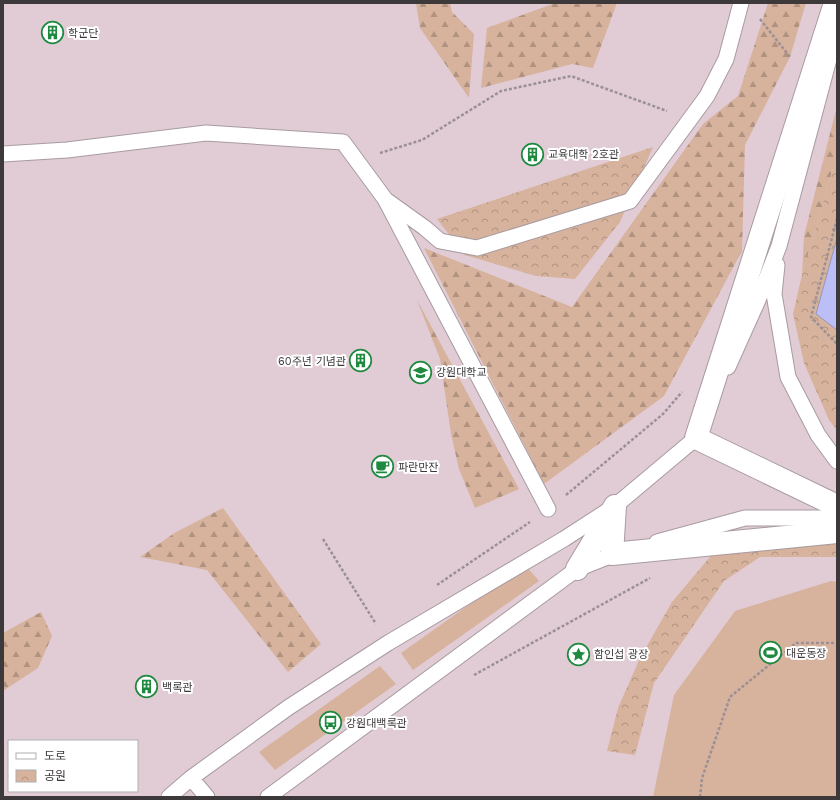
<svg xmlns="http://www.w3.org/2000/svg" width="840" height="800" viewBox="0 0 840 800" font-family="'Work Sans','Noto Sans KR',sans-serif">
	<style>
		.built { fill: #e1ccd6; fill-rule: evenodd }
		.grass { fill: #d7b29c }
		.forest { fill: url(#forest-firs) }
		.park { fill: url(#park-crowns) }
		.water { fill: #bbbff6; stroke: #9596be }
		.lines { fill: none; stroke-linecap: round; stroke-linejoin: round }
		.lane-casing { stroke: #a89ba1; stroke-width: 17 }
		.street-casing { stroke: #a89ba1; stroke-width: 24 }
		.path { stroke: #9a9095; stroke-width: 2.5; stroke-dasharray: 3 2; stroke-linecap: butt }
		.lane { stroke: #fff; stroke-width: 15 }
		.street { stroke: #fff; stroke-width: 22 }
		.labels { text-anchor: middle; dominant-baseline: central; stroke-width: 4; stroke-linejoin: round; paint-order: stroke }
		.poi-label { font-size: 11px; fill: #3d383a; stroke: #fff; text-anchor: start }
	</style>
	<defs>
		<pattern id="forest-firs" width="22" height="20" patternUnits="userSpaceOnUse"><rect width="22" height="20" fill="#d7b29c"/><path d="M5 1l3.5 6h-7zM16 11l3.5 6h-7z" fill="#b09280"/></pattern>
		<pattern id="park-crowns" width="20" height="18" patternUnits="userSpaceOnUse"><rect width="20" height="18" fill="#d7b29c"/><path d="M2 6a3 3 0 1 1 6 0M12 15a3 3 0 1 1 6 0" fill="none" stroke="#b09280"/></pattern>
	</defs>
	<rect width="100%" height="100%" fill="#e9dbe2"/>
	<path class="built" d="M3,3H837V797H3ZM9,741H137V791H9Z"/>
	<path class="grass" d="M525,565L539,581L413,670L401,653Z
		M831,581L837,582V797H653L674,695L735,611Z
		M380,666L396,684L275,770L259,752Z"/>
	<path class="forest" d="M416,3H450L452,12L474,34L469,98L420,28Z
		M555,3H617L593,68L572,64L481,88L487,28Z
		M768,3H806L790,57L745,145L742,251L664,396L544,484L424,248L572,307L703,124L738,96Z
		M837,106V155L802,275L804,236Z
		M417,300L519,489L475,508L459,469L451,434L440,359Z
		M223,508L321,644L288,672L207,570L140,557L176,532Z
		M41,612L52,636L38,668L3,691V633Z"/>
	<path class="park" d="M653,147L620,222L575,279L536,276L465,255L437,219Z
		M837,155V430L829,420L804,363L793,314L802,275Z
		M837,534V557H760L724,581L654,683L635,755L607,751L618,708L640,658L672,602L714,552Z"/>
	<path class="water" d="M837,238V330L816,314Z"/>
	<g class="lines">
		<defs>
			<path id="lane" d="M3,154L67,150L206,133L343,142L385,199L548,509
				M386,200L425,228L440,241L477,248L630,201L707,96L726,59L741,3
				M777,265L774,294L788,377L818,435L837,461
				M728,367L758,300L779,246L836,33
				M657,542L745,518H837
				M191,778L207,797
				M169,797L191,778L289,707L388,643L564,539L615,506L696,438L700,429
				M268,797L577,569L620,552"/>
			<path id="street" d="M835,3L696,438L837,506
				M577,569L615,506L612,554L837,532"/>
		</defs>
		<use href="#lane" class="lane-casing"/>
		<use href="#street" class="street-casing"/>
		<path class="path" d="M760,19L790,57
			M380,153L422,140L501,91L571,76L667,111
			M837,219L811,317L837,344
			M566,495L663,414L682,392
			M323,539L376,624
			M437,585L530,522
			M474,675L650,578
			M700,797L702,778L730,697L796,643H837"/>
		<use href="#lane" class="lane"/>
		<use href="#street" class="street"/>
	</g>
	<defs>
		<symbol id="building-ring" viewBox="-11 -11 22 22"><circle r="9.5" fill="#fff" stroke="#1e893f" stroke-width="1.5"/><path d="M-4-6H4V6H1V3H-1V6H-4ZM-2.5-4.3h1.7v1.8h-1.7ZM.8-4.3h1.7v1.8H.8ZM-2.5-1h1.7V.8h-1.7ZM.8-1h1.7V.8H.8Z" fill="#1e893f"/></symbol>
		<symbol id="university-ring" viewBox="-11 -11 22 22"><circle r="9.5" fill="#fff" stroke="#1e893f" stroke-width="1.5"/><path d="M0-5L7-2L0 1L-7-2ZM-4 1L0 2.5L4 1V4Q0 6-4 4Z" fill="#1e893f"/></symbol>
		<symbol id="cafe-ring" viewBox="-11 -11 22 22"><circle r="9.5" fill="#fff" stroke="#1e893f" stroke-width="1.5"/><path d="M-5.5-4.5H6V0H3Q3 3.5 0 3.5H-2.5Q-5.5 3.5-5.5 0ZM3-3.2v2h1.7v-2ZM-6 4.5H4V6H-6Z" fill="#1e893f"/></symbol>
		<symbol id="stadium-ring" viewBox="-11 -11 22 22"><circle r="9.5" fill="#fff" stroke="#1e893f" stroke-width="1.5"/><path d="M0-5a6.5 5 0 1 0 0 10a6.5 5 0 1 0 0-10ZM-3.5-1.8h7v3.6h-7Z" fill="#1e893f"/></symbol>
		<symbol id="sight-ring" viewBox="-11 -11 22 22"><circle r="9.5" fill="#fff" stroke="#1e893f" stroke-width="1.5"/><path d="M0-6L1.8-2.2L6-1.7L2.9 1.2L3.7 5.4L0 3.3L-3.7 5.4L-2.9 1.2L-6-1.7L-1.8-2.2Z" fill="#1e893f"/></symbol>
		<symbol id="bus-ring" viewBox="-11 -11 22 22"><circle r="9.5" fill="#fff" stroke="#1e893f" stroke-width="1.5"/><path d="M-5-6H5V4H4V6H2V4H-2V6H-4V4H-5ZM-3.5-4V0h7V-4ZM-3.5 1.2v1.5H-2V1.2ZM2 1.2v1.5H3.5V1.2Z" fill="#1e893f"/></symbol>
	</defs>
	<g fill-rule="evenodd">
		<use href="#building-ring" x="40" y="20" width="25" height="25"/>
		<use href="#building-ring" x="520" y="142" width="25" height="25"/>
		<use href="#building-ring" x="348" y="348" width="25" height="25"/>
		<use href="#university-ring" x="408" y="360" width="25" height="25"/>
		<use href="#cafe-ring" x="370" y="454" width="25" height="25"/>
		<use href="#stadium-ring" x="758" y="640" width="25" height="25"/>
		<use href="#sight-ring" x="566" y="642" width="25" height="25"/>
		<use href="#building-ring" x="134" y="674" width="25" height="25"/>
		<use href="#bus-ring" x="318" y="710" width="25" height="25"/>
	</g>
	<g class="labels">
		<g class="poi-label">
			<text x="68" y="33">학군단</text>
			<text x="548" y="154">교육대학 2호관</text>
			<text x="346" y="361" text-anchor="end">60주년 기념관</text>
			<text x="436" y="372">강원대학교</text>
			<text x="398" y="467">파란만잔</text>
			<text x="786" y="653">대운동장</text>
			<text x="594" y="654">함인섭 광장</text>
			<text x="162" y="687">백록관</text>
			<text x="346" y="723">강원대백록관</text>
		</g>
	</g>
	<rect width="840" height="800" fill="none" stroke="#3d383a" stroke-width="8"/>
	<rect x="8" y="740" width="130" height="52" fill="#ffffff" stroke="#b1afb0"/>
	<rect x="16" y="753" width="20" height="6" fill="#ffffff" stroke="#b1afb0"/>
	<text x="44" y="760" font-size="12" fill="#3d383a">도로</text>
	<rect x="16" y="770" width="20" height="12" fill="url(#park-crowns)" stroke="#b1afb0"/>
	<text x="44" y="780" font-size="12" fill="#3d383a">공원</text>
</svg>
